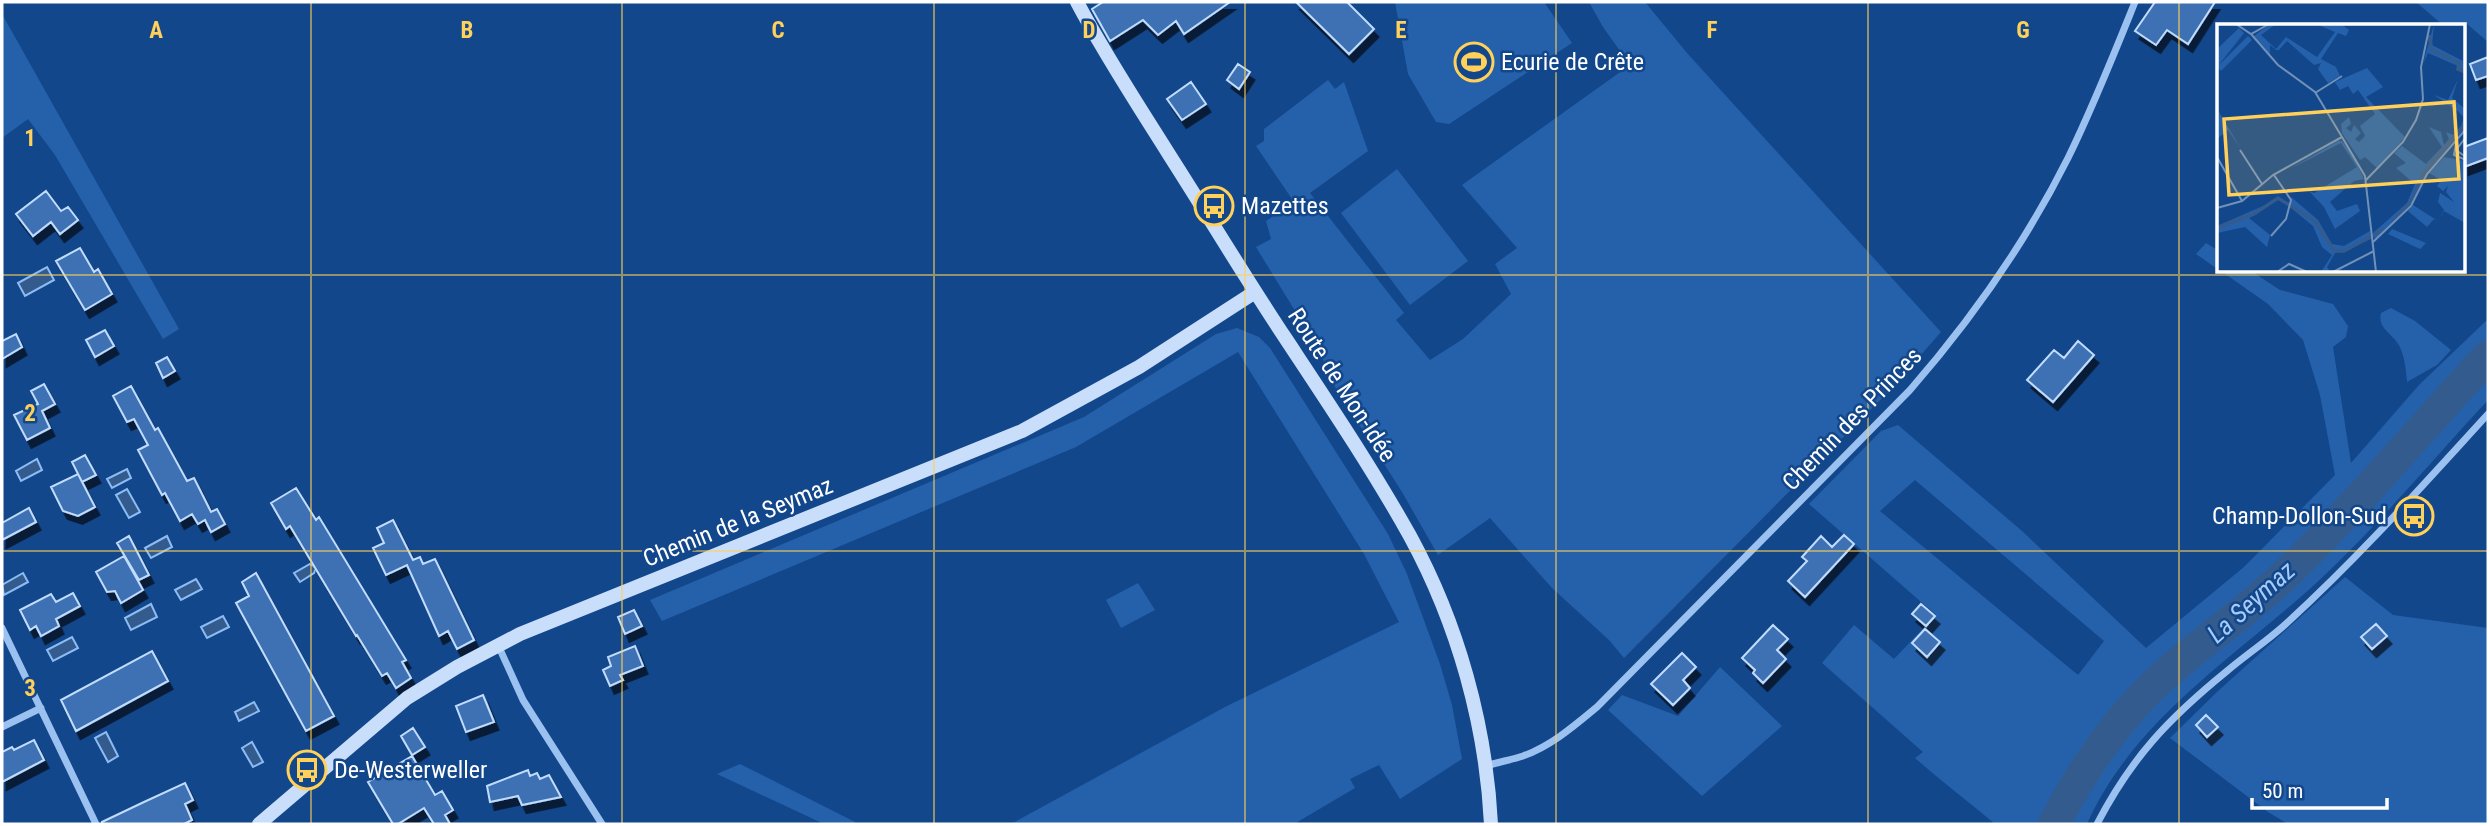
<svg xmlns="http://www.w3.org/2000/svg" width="2490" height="826" viewBox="0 0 2490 826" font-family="'Roboto Condensed',sans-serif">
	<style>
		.green { fill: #2561aa; fill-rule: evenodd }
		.water { fill: #345b8d; stroke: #8cbcf4; stroke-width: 2 }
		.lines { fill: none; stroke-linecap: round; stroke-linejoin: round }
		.river { stroke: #345b8d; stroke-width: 32 }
		.building { fill: #3c71b4; stroke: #c1dcfc; stroke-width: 2; filter: url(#shadow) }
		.street { stroke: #9bc1f0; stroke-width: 7 }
		.secondary { stroke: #c9defb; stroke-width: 14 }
		.grid { fill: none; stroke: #ffd05a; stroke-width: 2; stroke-opacity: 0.55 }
		.labels { text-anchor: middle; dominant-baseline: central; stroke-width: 5; stroke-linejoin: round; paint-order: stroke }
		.poi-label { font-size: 24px; fill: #fff; stroke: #13478b; text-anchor: start }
		.street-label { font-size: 24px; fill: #fff; stroke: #13478b }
		.water-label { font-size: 26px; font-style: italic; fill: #a6cbf8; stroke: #13478b }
		.inset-river { fill: none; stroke: #345b8d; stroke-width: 3.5 }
		.inset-road { fill: none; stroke: #7191b9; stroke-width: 2 }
		.view { fill: #ffd05a; fill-opacity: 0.15; stroke: #ffd05a; stroke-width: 3.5 }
		.inset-edge { fill: none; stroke: #fff; stroke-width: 3.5 }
		.grid-label { font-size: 23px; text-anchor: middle; font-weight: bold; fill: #ffd05a; stroke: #13478b; stroke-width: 5; stroke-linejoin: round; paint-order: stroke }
	</style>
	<defs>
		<filter id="shadow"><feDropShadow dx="4.5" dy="8" stdDeviation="0" flood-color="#0009"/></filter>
	</defs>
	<rect width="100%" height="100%" fill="#13478b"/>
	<path class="green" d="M1395,2H1544L1572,43L1449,124L1436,122L1408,74Z
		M1589,2H1645L1687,53L1941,332L1891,389L1624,658L1609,640L1552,588L1490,518L1438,555L1402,492L1332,382L1319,350L1256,247L1271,239L1266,221L1294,202L1256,146L1264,141V129L1328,80L1335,89L1344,82L1368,151L1310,193L1404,313L1396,320L1430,360L1463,339L1511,294L1495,264L1517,248L1462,185L1630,65L1603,27Z
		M2416,2H2488V42L2466,23L2462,26H2444Z
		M2,14L179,329L163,339L55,155L28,119L2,138Z
		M1397,169L1468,261L1410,305L1341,213Z
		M2206,243L2219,251V270L2196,254Z
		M2221,271H2251L2280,290L2333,304L2348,326L2346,337L2333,347L2351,463L2419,385L2488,319V400C2436,456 2387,515 2332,568C2247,651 2137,712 2087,824H1995C1968,801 1941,781 1915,758L1923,752L1822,663L1854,625L1894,659L1936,615L1809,504L1881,431L1898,425L2022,531L2146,648L2244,567L2335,475L2320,395L2303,340L2268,304ZM1915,480L2104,641L2078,675L1880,511Z
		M2391,308L2415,321L2451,350L2437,365L2407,382C2406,370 2405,359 2400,347C2394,334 2377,329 2381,313Z
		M1237,328L1259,337L1270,348L1388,534L1407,574L1440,664L1452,705L1462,759L1400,799L1379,765L1350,779L1355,788L1294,824H1011L1225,707L1399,622L1364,554L1238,352L1076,447L662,621L650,600L1084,417L1216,334Z
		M2345,577L2393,615L2488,628V824H2288L2268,812L2170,738L2218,691Z
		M1138,583L1155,610L1121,628L1106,600Z
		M1720,667L1782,726L1702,796L1608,710L1622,695L1678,716Z
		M740,764L859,824H824L717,774Z"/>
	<path class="water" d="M47,267L54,280L25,296L18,283Z
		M37,459L42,470L21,481L16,471Z
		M127,469L131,478L112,488L107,479Z
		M127,489L140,512L129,518L116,495Z
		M167,536L172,547L151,558L145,548Z
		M310,564L316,568L314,573L300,582L294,573Z
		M23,573L28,582L4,595L2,585Z
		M196,579L202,589L181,600L175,590Z
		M151,604L157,617L131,630L125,618Z
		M223,616L229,627L207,638L201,627Z
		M72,637L78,648L53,661L47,650Z
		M254,702L259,711L239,721L235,712Z
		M106,732L118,756L108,762L95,738Z
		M252,742L263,762L253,767L242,748Z"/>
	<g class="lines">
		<path class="river" d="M2054,824C2083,768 2120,714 2168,672C2206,638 2249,610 2286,574C2357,505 2421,429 2488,356"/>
	</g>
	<path class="building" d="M1103,2H1230L1184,34L1176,21L1158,35L1143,20L1110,41L1092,9Z
		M1296,2H1347L1374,29L1349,54Z
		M2155,2H2215L2188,44L2167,30L2156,45L2135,31Z
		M2488,57V76L2476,80L2470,64Z
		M1238,64L1250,72L1239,89L1227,80Z
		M1191,82L1206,104L1182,120L1167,99Z
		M2488,138V158L2464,167V147Z
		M46,191L61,211L68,207L78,220L60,234L51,222L33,236L16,214Z
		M80,248L94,272L98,269L112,294L85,310L56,261Z
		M105,330L114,346L95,357L86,340Z
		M16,334L22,347L2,359V341Z
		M2078,341L2094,355L2053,402L2027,380L2054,350L2064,358Z
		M167,357L175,371L163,378L156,363Z
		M44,384L55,404L42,411L50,428L27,440L14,415L38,404L31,391Z
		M131,386L155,430L158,428L187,481L194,478L211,512L217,509L225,524L211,532L205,520L198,524L192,514L180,521L165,493L162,495L138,450L148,445L134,419L127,422L113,396Z
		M85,455L96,475L82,482L72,462Z
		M78,474L95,507L78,516L63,511L51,487Z
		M296,488L316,520L319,517L406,660L402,662L411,678L396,688L387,673L382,676L357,635L356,636L290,526L286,529L271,503Z
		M29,508L36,522L2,540V523Z
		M393,520L413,560L420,557L423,564L435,559L474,640L457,649L448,631L439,636L407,565L386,575L373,548L384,543L377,528Z
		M1844,535L1854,544L1805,597L1788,581L1807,561L1802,557L1821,536L1832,547Z
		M129,536L149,575L139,580L117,543Z
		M124,556L143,590L121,603L115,591L107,592L96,572Z
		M256,573L334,716L306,731L236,603L249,596L242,582Z
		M73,593L80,606L56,619L59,626L41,636L36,626L30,630L20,610L51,594L56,602Z
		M1921,604L1935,616L1926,626L1912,614Z
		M634,610L642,626L625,634L618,617Z
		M2376,624L2387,636L2372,649L2361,637Z
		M1773,625L1788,639L1777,650L1786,659L1763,683L1753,673L1755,670L1742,658Z
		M1925,629L1940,642L1927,657L1912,643Z
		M635,646L643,666L620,675L623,680L610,686L603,670L611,666L608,657Z
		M152,651L168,681L76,731L61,700Z
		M1682,653L1696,667L1683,680L1690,688L1673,705L1651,684Z
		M483,695L494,722L466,732L456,706Z
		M2206,715L2218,727L2207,737L2196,725Z
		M413,728L425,747L412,755L401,736Z
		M34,740L44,760L2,782V752L12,747L14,750Z
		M412,756L435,795L442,791L453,810L445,815L450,824H434L424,808L398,824H393L368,782Z
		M528,770L530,776L537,773L540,779L549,775L561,797L522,805L518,796L490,802L487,786Z
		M185,783L193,800L185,804L192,820L184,824H102V822L144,802Z"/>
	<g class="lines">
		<path class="street" d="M2,628L96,824
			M498,645L523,700L602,824
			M2,727L41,708
			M1486,766C1498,762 1511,760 1523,756C1551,746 1574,726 1597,707L1910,390C1971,320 2026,242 2068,158C2093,107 2114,54 2135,2
			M2097,824C2132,757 2168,719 2227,671C2247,654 2270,639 2289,621C2360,556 2423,485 2488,414"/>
		<path class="secondary" d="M1077,2C1105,55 1138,105 1170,156C1209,217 1246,279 1286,339C1329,404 1372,468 1410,536C1458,624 1486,725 1491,824
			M259,824L407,698L457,667L520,634L1022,431L1139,367L1255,292"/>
	</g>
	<path class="grid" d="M311,2V824M622,2V824M934,2V824M1245,2V824M1556,2V824M1868,2V824M2179,2V824M2,275H2488M2,551H2488"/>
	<defs>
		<symbol id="stadium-ring" viewBox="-11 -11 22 22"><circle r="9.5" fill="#13478b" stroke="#ffd05a" stroke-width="1.5"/><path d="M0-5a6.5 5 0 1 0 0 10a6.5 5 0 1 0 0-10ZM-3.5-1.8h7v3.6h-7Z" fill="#ffd05a"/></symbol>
		<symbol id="bus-ring" viewBox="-11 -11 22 22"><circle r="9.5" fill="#13478b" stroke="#ffd05a" stroke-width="1.5"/><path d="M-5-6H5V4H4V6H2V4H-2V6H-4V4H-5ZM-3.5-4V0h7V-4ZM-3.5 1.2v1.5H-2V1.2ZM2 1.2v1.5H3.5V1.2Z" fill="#ffd05a"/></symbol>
	</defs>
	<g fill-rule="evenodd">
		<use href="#stadium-ring" x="1452" y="40" width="44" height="44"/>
		<use href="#bus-ring" x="1192" y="184" width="44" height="44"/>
		<use href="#bus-ring" x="2392" y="494" width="44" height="44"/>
		<use href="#bus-ring" x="285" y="748" width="44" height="44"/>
	</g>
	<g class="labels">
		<g class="poi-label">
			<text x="1501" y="62">Ecurie de Crête</text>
			<text x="1241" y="206">Mazettes</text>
			<text x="2387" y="516" text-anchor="end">Champ-Dollon-Sud</text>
			<text x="334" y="770">De-Westerweller</text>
		</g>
		<g class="street-label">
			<text transform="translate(1342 385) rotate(57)">Route de Mon-Idée</text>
			<text transform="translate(1852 419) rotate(-46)">Chemin des Princes</text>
			<text transform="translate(738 522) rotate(-22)">Chemin de la Seymaz</text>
		</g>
		<g class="water-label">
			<text transform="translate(2251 602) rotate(-42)">La Seymaz</text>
		</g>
	</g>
	<g transform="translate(2217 24)">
		<rect width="248" height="248" fill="#13478b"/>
		<path d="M53,0H59L44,11L59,25L69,13L100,33L118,8L99,0H124L132,6L129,12L121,9L104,35L119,43L123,52L111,59L101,45L104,39L97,41L70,17L62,26H59L53,21V31L37,12ZM217,0L215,21L246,37L248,50L240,46L241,42L211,29L206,40ZM22,4L27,9L1,42L31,12L35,16L4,47L0,43V25ZM150,44L166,63L149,73L188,113L161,145L148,133L143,136L125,109L124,100L132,93L134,100L129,104L134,108L137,101L144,109L138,115L142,118L148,112L143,102L158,90L141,66L136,70L131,62L123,66L118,58ZM241,55L235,74L248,85V104L210,148L190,186L158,216L156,209L190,179L198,160L179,144L189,139L177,129L185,122L209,140L225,123L212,103L224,108L227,121L232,115L229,108L236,111L244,102L247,94L241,87L217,71L231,76ZM0,76L2,88L24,125L11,106L0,115ZM121,117H125L135,130L147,155L137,157L113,178L120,187L140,180L143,187L118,205L107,183L92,167L78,161L97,169L140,143L124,119L71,146ZM227,133L248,137V199L227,187L221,197L217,195L210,203L191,187L196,181L221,197L227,186L221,178L223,169L237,178L229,168L231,162L226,167L220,162L224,156L212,149ZM74,173L101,196L115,220L127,222L153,207L154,215L118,229L110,243L113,248H104L115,231L105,223L96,202L74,184ZM53,179L42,188L32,194L53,211L50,223L28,203L0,209V202ZM175,205L209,219L203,225L171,210Z" fill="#2561aa"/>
		<path class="inset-river" d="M212,11L215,26L242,39L241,45L249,48M175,199L195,176L208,147L249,99M0,204L37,190L61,174L98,197L117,227H127L168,205"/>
		<path class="inset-road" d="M19,0L34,10L52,0M98,69L125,52M125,113L148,152L159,248M249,113L239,126L249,133M239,120L237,131L249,136M23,126L45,160M0,133L25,177M149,156L186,118L199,96L206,75L204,43L213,0M0,184L25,177L56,151L125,113L98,68L61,41L34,10M54,212L69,195L74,176L57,151M156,218L194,182L210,150L249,105M60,248L72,240L90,248M116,248L157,227"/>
		<path class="view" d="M237,78L242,155L12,171L7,95Z"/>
		<rect width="248" height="248" class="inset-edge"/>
	</g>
	<g class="grid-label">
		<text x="156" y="38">A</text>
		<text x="467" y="38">B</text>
		<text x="778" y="38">C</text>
		<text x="1089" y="38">D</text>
		<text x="1401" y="38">E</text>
		<text x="1712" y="38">F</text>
		<text x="2023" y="38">G</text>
		<text x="30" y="146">1</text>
		<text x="30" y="421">2</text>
		<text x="30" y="696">3</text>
	</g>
	<rect width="2490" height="826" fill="none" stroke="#ffffff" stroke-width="7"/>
	<path d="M2252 798v10h135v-10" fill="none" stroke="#ffffff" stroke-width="3.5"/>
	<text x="2262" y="798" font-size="21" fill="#ffffff" stroke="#13478b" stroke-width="5" paint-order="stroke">50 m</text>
</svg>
